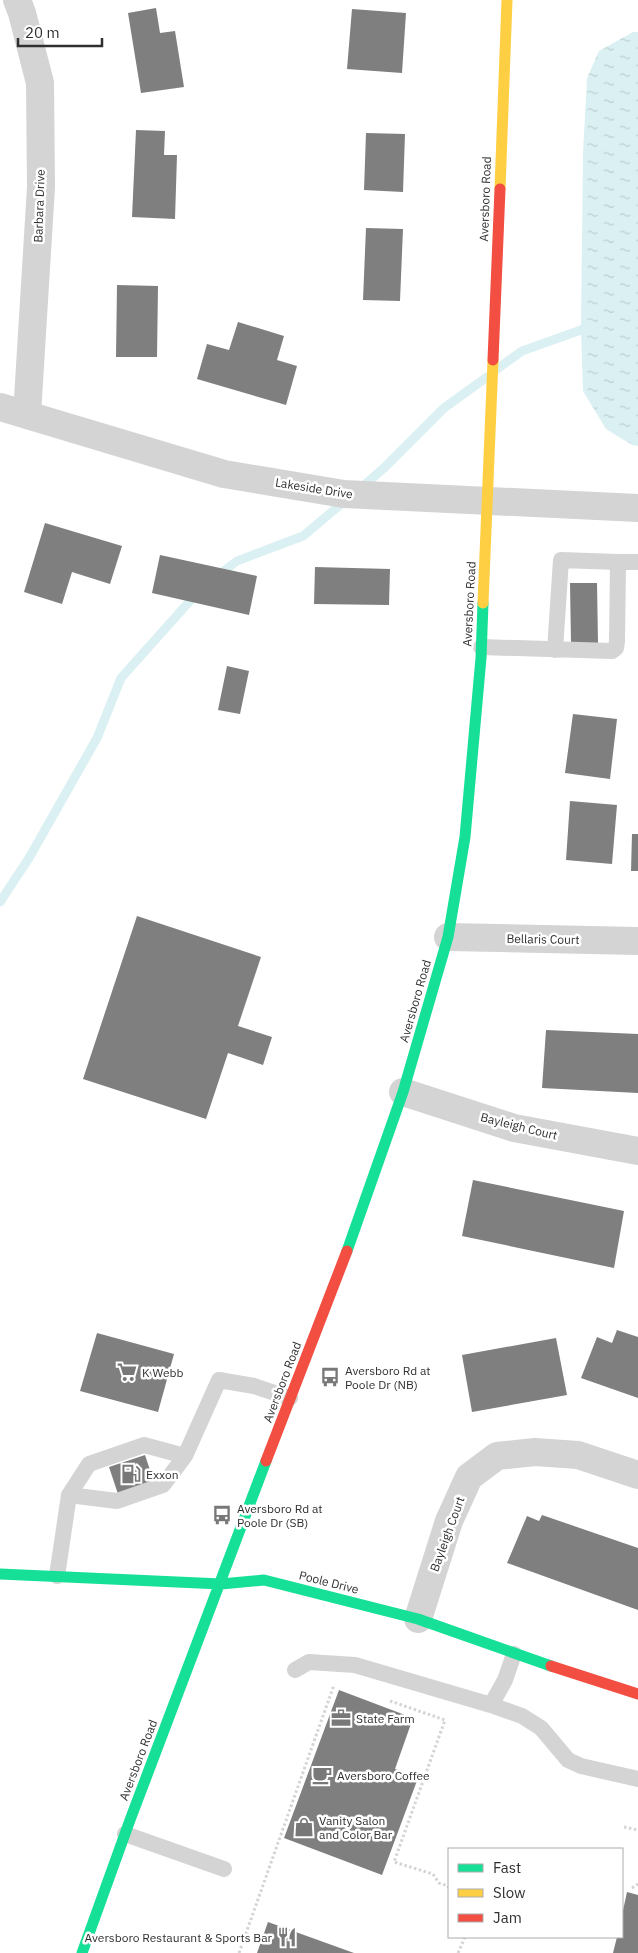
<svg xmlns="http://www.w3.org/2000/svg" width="638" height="1953" viewBox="0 0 638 1953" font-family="'IBM Plex Sans',sans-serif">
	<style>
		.water { fill: url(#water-ripples) }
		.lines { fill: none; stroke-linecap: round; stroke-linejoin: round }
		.stream { stroke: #dbf0f2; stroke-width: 9 }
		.building { fill: #7f7f7f }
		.path { stroke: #d4d4d4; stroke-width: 3; stroke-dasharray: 2.5 2.5; stroke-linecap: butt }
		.lane { stroke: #d4d4d4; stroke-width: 16 }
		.street { stroke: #d4d4d4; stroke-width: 28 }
		.fast { stroke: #16e098; stroke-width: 11 }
		.slow { stroke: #ffcf43; stroke-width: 11 }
		.jam { stroke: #f24e42; stroke-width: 11 }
		.labels { text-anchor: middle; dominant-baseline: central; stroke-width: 5; stroke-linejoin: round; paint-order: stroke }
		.street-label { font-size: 12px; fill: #303030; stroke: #fff }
		.poi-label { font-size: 12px; fill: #303030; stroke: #fff; text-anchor: start }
	</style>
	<defs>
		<pattern id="water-ripples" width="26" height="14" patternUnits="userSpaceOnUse" patternTransform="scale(1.25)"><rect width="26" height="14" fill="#dbf0f2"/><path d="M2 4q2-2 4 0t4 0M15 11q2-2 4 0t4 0" fill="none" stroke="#bcced0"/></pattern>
	</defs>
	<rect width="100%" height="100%" fill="#fff"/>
	<path class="water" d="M633,32H638V446L632,445L606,429L583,391L581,330L583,153L587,78L599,51Z"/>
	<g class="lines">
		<path class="stream" d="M497,369L522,351L581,330L590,324
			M360,489L385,467L444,408L487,377
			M217,576L237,561L303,536L346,500
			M0,902L29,858L97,738L121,678L197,593"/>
	</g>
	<path class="building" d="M156,8L160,33L175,31L184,87L141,93L128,13Z
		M352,9L406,13L402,73L347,69Z
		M136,130L165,131L164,155H177L175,219L132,217Z
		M366,133L405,134L403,192L364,190Z
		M366,228L403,229L400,301L363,300Z
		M117,285L158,286L157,357H116Z
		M238,322L284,336L277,360L297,366L286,405L197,379L207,344L229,350Z
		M45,523L122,546L110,584L72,572L62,604L24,592Z
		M160,555L257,576L249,615L152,593Z
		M315,567L390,569L389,605L314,604Z
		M570,583H597L598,643H571Z
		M227,666L249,671L240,714L218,710Z
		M573,714L617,719L610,779L565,773Z
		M570,801L617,805L612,864L566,860Z
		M632,834H638V871H631Z
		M137,916L261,957L238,1026L272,1037L263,1065L228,1053L206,1119L83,1079Z
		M546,1030L638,1034V1093L542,1088Z
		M473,1180L624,1211L614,1268L462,1236Z
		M617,1330L638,1337V1398L581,1378L597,1337L612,1343Z
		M97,1333L174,1354L158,1412L80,1391Z
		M556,1338L567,1395L472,1412L462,1355Z
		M145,1455L154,1482L118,1494L109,1467Z
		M542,1515L638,1548V1610L507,1563L527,1516L539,1521Z
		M339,1690L413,1718L395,1769L418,1778L382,1875L284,1838Z
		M627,1892L638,1895V1953H613L617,1937H622V1915Z
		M268,1922L354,1953H257Z"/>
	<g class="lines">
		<path class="path" d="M390,1701L445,1720L394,1862L433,1874L439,1883L448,1886L449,1889
			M624,1827L638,1830
			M632,1888L638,1884
			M239,1953L334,1685
			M458,1953L465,1937"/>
		<path class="lane" d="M481,647L612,651L616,648L617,641L618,562H638
			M555,650L561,560L618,562
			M185,1456L163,1485L117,1501L69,1495L89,1464L144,1445L185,1456L219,1380L254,1386L290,1398
			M57,1576L69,1495
			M295,1670L309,1662L355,1665L491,1705L505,1680L514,1654
			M491,1705L522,1716L541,1728L568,1760L581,1766L638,1779
			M125,1834L224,1869"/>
		<path class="street" d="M17,0L22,13L40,83L41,187L27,415
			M0,407L224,474L344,494L638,508
			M448,937L638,941
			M403,1092L514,1128L638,1151
			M418,1619L449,1521L469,1477L497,1456L535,1452L578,1455L638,1475"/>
		<path class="fast" d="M347,1251L403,1092L448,937L465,837L481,658L483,603
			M0,1574L221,1584L264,1580L418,1619L551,1666
			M82,1953L130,1820L266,1461"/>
		<path class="slow" d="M500,189L507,0
			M483,603L493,360"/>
		<path class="jam" d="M493,360L500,189
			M266,1461L347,1251
			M551,1666L638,1694"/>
	</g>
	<defs>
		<symbol id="supermarket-bare" viewBox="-9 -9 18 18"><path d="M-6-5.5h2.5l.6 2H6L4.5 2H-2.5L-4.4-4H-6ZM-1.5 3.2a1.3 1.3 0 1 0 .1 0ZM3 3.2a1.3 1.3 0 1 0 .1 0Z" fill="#787878" stroke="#fff" stroke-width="2.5" paint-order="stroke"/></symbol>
		<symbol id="bus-bare" viewBox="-9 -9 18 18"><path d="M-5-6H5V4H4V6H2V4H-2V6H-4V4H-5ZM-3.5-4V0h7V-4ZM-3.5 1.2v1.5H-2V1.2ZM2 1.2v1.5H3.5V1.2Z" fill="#787878" stroke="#fff" stroke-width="2.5" paint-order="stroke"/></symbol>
		<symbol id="fuel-bare" viewBox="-9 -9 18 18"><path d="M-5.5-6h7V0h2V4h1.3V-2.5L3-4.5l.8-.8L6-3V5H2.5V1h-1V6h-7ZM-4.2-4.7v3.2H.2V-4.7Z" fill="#787878" stroke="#fff" stroke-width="2.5" paint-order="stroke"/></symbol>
		<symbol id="office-bare" viewBox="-9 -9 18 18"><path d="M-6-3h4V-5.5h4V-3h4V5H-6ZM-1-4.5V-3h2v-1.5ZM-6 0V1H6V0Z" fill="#787878" stroke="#fff" stroke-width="2.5" paint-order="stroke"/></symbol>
		<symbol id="cafe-bare" viewBox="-9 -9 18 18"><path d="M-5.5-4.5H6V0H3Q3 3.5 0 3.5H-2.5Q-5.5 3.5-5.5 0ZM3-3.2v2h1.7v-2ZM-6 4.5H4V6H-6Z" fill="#787878" stroke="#fff" stroke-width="2.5" paint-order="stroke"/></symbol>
		<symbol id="shop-bare" viewBox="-9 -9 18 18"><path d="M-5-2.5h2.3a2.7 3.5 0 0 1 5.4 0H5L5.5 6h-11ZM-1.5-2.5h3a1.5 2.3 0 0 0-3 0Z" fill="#787878" stroke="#fff" stroke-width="2.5" paint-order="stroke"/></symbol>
		<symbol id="restaurant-bare" viewBox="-9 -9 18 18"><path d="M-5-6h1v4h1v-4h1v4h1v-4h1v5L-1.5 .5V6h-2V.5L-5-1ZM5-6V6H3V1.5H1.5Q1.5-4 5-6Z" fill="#787878" stroke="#fff" stroke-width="2.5" paint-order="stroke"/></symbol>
	</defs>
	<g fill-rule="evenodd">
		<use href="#supermarket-bare" x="113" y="1358" width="28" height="28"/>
		<use href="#bus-bare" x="316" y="1363" width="28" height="28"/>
		<use href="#fuel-bare" x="117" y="1460" width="28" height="28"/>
		<use href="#bus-bare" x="208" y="1501" width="28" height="28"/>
		<use href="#office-bare" x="327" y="1704" width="28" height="28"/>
		<use href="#cafe-bare" x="308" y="1761" width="28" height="28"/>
		<use href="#shop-bare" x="290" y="1813" width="28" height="28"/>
		<use href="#restaurant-bare" x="273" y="1923" width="28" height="28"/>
	</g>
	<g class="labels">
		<g class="street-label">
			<text transform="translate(485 199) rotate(-88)">Aversboro Road</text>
			<text transform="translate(39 206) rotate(-88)">Barbara Drive</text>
			<text transform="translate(314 488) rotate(9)">Lakeside Drive</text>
			<text transform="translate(469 604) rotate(-87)">Aversboro Road</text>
			<text transform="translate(543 939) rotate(1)">Bellaris Court</text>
			<text transform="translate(415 1001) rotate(-74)">Aversboro Road</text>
			<text transform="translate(519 1126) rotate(14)">Bayleigh Court</text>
			<text transform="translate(282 1382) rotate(-69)">Aversboro Road</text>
			<text transform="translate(447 1534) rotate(-70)">Bayleigh Court</text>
			<text transform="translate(329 1582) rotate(14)">Poole Drive</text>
			<text transform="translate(138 1760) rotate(-69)">Aversboro Road</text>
		</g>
		<g class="poi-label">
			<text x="345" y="1370">Aversboro Rd at<tspan x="345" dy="14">Poole Dr (NB)</tspan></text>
			<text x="142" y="1372">K Webb</text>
			<text x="146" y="1474">Exxon</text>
			<text x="237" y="1508">Aversboro Rd at<tspan x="237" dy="14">Poole Dr (SB)</tspan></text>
			<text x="356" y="1718">State Farm</text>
			<text x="337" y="1775">Aversboro Coffee</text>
			<text x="319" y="1820">Vanity Salon<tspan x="319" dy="14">and Color Bar</tspan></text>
			<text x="272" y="1937" text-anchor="end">Aversboro Restaurant &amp; Sports Bar</text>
		</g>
	</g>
	<rect x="448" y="1848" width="175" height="90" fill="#ffffff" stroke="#acacac"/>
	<rect x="458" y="1864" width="25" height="8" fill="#16e098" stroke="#acacac"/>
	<text x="493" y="1873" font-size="15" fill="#303030">Fast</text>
	<rect x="458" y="1889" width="25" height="8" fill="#ffcf43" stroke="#acacac"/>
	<text x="493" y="1898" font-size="15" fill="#303030">Slow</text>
	<rect x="458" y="1914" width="25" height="8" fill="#f24e42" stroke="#acacac"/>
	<text x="493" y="1923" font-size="15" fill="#303030">Jam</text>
	<path d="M18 38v8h84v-8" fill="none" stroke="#303030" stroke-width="2.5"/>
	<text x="25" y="38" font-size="15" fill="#303030" stroke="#ffffff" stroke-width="4" paint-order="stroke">20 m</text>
</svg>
